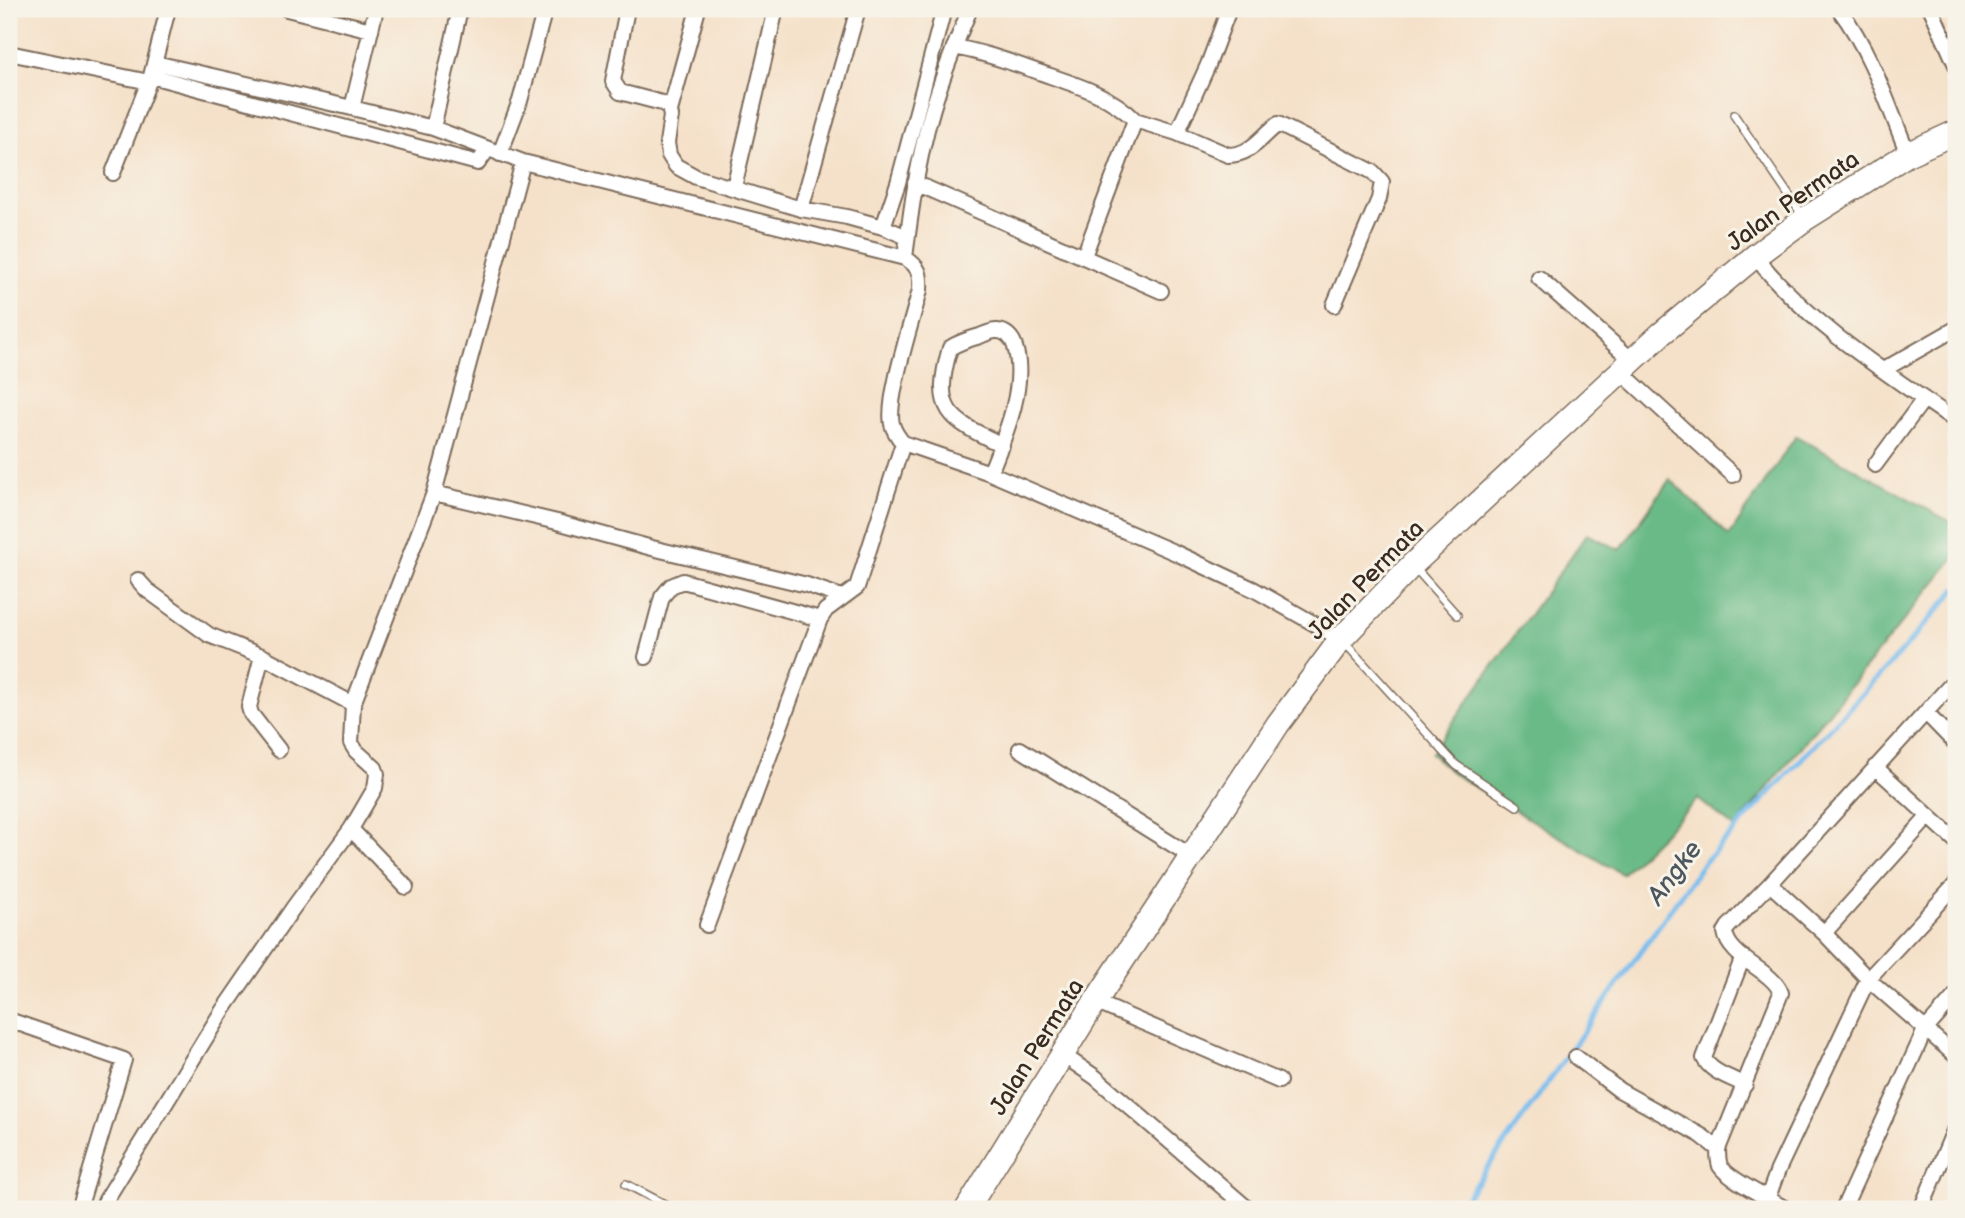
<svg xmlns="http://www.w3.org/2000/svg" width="1965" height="1218" viewBox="0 0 1965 1218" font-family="'Balsamiq Sans',sans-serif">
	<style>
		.forest { fill: #69ba86; stroke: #527252; stroke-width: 2 }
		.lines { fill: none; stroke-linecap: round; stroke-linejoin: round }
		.stream { stroke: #78bdef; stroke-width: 5 }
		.lane-casing { stroke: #7c6a5a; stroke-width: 10 }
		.street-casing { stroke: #7c6a5a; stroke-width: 18 }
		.primary-casing { stroke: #7c6a5a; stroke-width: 26 }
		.lane { stroke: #fff; stroke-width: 7 }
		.street { stroke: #fff; stroke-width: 14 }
		.primary { stroke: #fff; stroke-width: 23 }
		.labels { text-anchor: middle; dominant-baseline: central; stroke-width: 6; stroke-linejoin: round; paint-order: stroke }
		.street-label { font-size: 24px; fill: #3b2a1e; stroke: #f7f3e8 }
		.water-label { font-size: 26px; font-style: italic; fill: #4d565d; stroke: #f7f3e8 }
	</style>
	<rect width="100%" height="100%" fill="#f7f3e8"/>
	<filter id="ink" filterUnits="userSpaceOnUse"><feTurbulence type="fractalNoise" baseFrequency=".0143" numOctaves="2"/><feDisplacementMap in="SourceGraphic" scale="14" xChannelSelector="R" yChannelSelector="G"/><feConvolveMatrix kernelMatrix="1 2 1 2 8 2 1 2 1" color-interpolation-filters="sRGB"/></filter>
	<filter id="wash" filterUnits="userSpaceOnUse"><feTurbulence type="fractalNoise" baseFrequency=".00686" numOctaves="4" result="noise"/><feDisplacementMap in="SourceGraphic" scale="28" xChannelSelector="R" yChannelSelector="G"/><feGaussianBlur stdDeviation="1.57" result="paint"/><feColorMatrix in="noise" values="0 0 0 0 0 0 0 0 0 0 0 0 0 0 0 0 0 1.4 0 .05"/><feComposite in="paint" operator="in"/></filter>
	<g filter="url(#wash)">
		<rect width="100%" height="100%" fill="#f5e1c9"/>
		<path class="forest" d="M1796,436L1956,525V556L1735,828L1698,799L1622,874L1455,775L1431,753L1587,534L1620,550L1670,479L1729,536Z"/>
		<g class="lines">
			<path class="stream" d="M1458,1209L1702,865L1896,658L1956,589"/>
		</g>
	</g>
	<g filter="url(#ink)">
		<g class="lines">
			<defs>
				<path id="lane" d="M1734,115L1803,216
					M1415,568L1457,615
					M1344,642L1456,765L1517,806
					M626,1184L674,1209"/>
				<path id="street" d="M287,9L371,30
					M627,9L613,81L620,92L662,103L669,107L671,116L667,143L669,155L676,166L696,177L801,209L847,217L883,227L907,237
					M1839,9C1871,51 1888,105 1908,154
					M1931,9L1956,65
					M954,47C982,52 1007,61 1033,70C1069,83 1107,92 1135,120L1084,256
					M9,53L149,82
					M155,63L352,108L433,128L523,162L905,258C919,266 921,274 920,290C913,318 886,400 892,424C894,432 898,437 903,443L990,473L1176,553L1255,590L1341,639
					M151,76L478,163L488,149
					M352,108L376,9
					M670,111L698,9
					M1135,120L1177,133L1228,155C1251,155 1261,137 1278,124L1373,172L1382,182L1379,199L1334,305
					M433,128L460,9
					M1177,133L1208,65L1229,9
					M500,154L520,101L545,9
					M113,173L151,76L168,9
					M915,183L1161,291
					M734,187L776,9
					M801,209L858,9
					M883,227L898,183L944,9
					M1755,256C1806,322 1888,374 1956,421
					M905,258C912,201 920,144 939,89C948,62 959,35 970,9
					M1539,278L1633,361
					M1883,370L1955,329
					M1621,372L1733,475
					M1875,465L1924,399
					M990,473C1005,436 1027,386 1015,347C1013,338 1005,330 996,331C991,331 985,334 980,336C969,339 959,342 950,348C932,411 948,419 1002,445
					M434,493L557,522L652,548L807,585L842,597
					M138,580L147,590L209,635L262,656L353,704
					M262,656L249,707L251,714L279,750
					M646,657L662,597L671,586L683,581L820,619
					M1926,713L1956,744
					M1020,749L1191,856
					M1875,767L1956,841
					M351,829L406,887
					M1770,884L1824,933L1868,979L1956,1056
					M707,925L820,619L826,610L857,587L903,443
					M1824,933L1929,816
					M1743,957L1704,1058C1710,1072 1732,1078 1745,1085
					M1095,1002L1279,1081
					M9,1020L124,1060L79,1209
					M1063,1055L1095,1077L1247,1208
					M1576,1057L1619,1090L1702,1136L1718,1149C1718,1155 1718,1160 1720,1166C1728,1179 1771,1200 1786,1209
					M1718,1149L1781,993C1773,970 1729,959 1725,932L1728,927L1770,884L1956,679
					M102,1209L106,1200L221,1013L293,908L351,829L375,788L377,774L375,768L356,751L351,743L353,704L434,493L523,162
					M1768,1209V1197L1778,1170L1868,979L1956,884
					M1843,1209L1925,1030L1956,995
					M1921,1209L1956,1126"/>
				<path id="primary" d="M967,1209L1095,1002L1166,895L1278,724L1341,639L1412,565L1661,334L1755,256L1805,219L1908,154L1956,132"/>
			</defs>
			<use href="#lane" class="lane-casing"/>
			<use href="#street" class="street-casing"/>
			<use href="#primary" class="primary-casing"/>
			<use href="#lane" class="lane"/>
			<use href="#street" class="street"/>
			<use href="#primary" class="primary"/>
		</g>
	</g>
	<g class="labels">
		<g class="street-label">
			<text transform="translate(1793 201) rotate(-35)">Jalan Permata</text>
			<text transform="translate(1366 580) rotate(-46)">Jalan Permata</text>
			<text transform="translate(1037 1047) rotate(-58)">Jalan Permata</text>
		</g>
		<g class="water-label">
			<text transform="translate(1675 873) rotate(-53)">Angke</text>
		</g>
	</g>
	<rect width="1965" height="1218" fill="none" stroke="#f7f3e8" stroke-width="35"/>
</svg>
